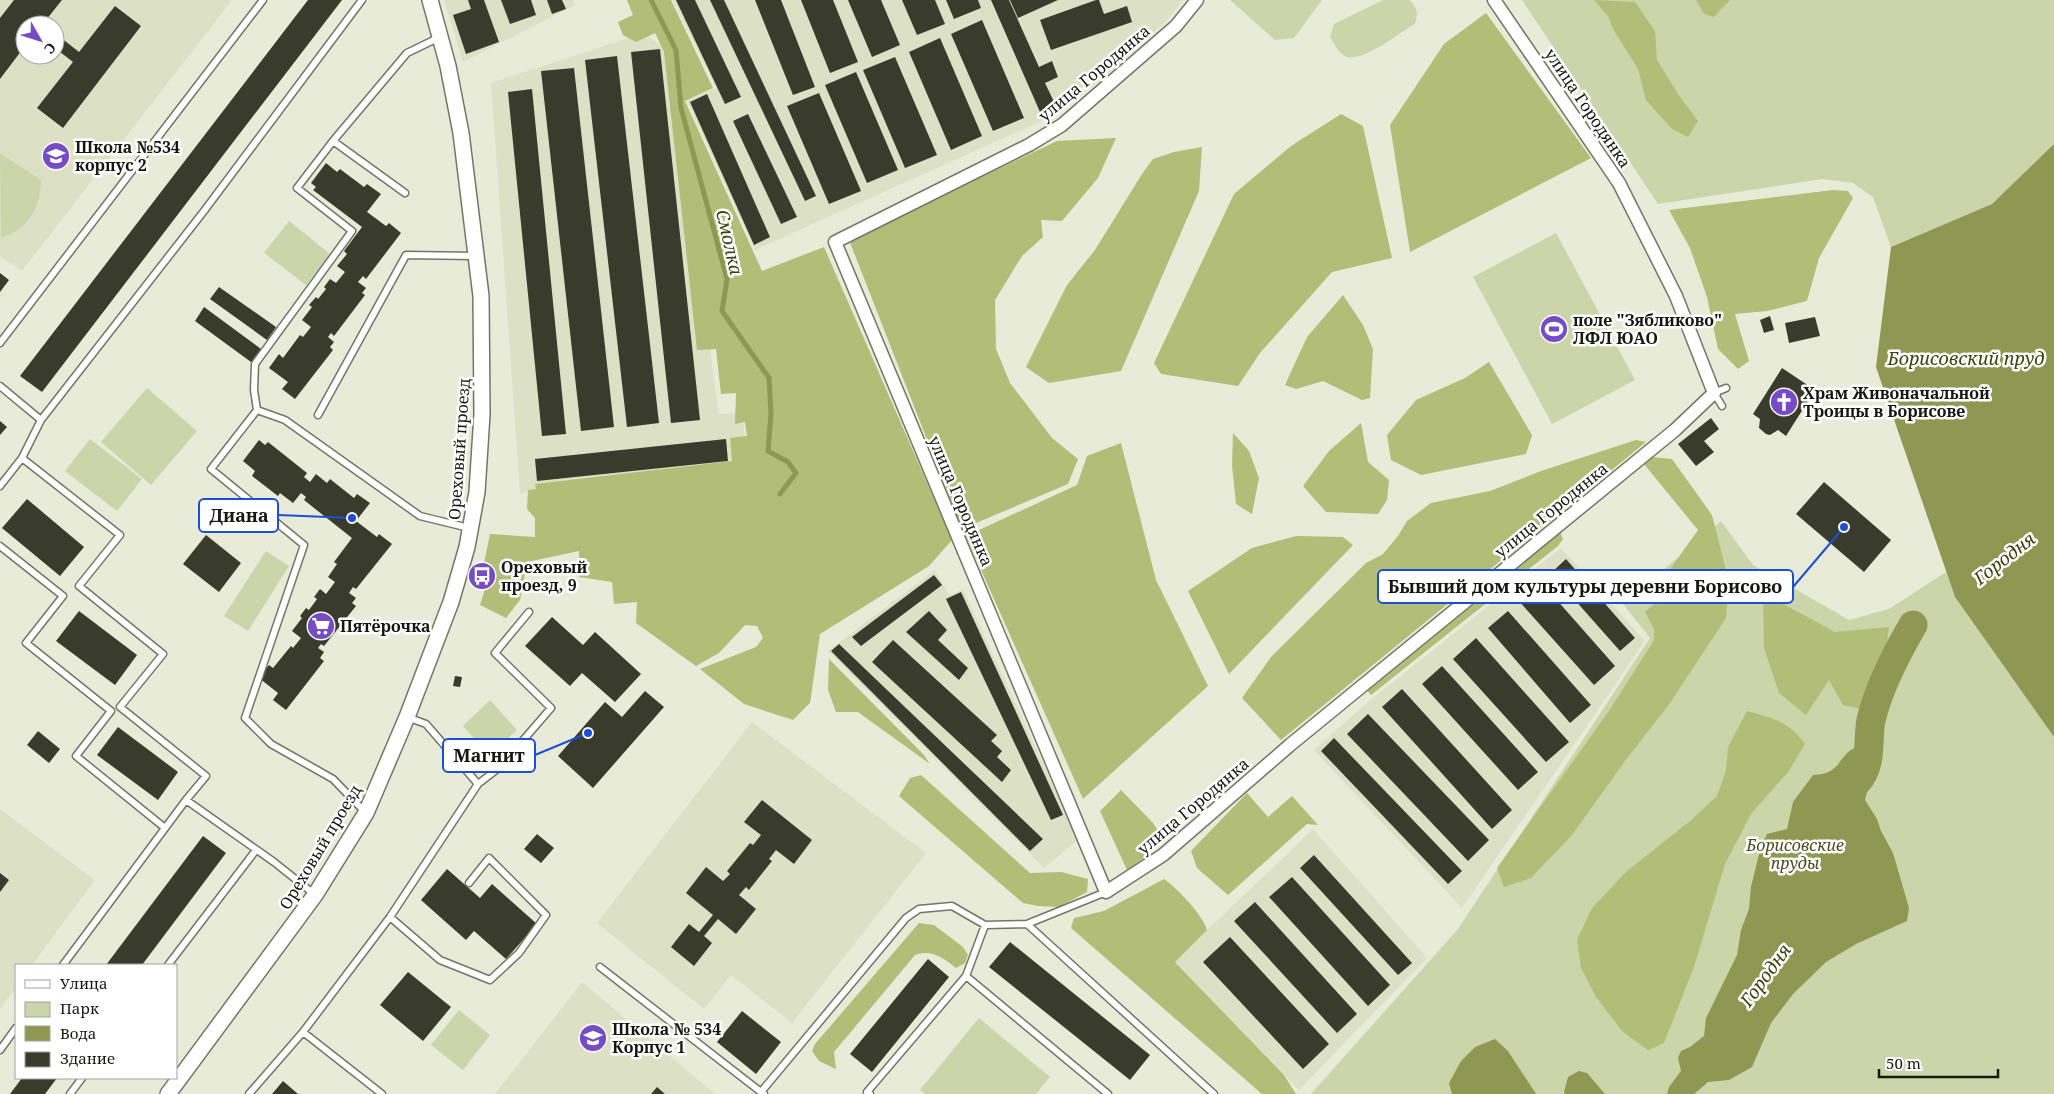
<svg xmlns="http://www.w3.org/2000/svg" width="2054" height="1094" viewBox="0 0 2054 1094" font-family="'Noto Serif',serif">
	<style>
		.built { fill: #dce1c6; fill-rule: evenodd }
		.green { fill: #ccd4a9 }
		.forest { fill: #b2bd77 }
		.water { fill: #8e9853 }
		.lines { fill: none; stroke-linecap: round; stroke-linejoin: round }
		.stream { stroke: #8e9853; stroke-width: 5 }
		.river { stroke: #8e9853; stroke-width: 29 }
		.building { fill: #393b2c }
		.service-casing { stroke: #737665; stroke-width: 9 }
		.minor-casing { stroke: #737665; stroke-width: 15 }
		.tertiary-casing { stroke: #737665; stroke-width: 18 }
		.service { stroke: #fff; stroke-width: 6 }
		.minor { stroke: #fff; stroke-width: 12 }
		.tertiary { stroke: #fff; stroke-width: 15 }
		.labels { text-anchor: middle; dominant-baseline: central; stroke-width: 5; stroke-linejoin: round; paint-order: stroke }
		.street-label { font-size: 16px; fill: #161710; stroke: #fff }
		.poi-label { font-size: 16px; font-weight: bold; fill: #161710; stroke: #fff; text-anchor: start }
		.park-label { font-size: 16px; font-style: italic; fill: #484e1b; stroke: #fff }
		.water-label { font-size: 18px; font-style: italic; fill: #3c420c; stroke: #fff }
		.leader { fill: none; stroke: #1d4ed8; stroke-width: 2 }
		.callout-dot { fill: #1d4ed8; stroke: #fff; stroke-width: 2 }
		.callout { fill: #fff; stroke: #1d4ed8; stroke-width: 2 }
		.callout-label { font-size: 18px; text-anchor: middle; font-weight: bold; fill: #161710 }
	</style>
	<rect width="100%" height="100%" fill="#e8ebd8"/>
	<path class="built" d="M0,0H232L22,271L0,256ZM25,25H55V55H25Z
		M444,0H573L575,5L463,62Z
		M673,0H1183L1168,19L1109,73L1059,113L755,250L687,101L716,88Z
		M644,33L669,52L719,414L742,413L750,474L520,493L491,83Z
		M1561,548L1645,641L1462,908L1314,750L1368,702Z
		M935,570L949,595L963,589L1078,840L1044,868L828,651Z
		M752,722L926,853L792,1023L731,975L704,1009L597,923Z
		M0,809L95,880L32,965H16V987L0,1009Z
		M1313,829L1427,958L1299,1090L1175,961Z
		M582,982L715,1094H495Z"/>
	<path class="green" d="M1230,0H1322L1294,38L1275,40Z
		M1383,0H1409C1418,8 1418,13 1415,24C1401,32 1364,61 1348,57C1339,55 1335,44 1330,37L1334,24Z
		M1522,0H2054V144L1992,204L1891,247L1873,197L1853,183L1823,179L1658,204Z
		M0,153L41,180C41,208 28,229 1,238Z
		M289,221L330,254L306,285L264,253Z
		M1556,233L1635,380L1552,424L1473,277Z
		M147,388L197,431L151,485L101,442Z
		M90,439L142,479L117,511L65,471Z
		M1721,521L1753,565L1849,620L1889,609L1946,572L1955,597L2054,737V1094H1311L1458,929L1650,638L1623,604Z
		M266,551L289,566L248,631L224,616Z
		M490,700L517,730L489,755L463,726Z
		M459,1010L490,1035L463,1070L431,1045Z
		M979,1018L1050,1077L1036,1094H925L920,1090Z"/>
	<path class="forest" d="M627,0H671L713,88L685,101L762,271L824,247L952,540L929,566L820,634L810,703L793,720L744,704L700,669L756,647L763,638L757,626L745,625L719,653L696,666L636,623L637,602L614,604L612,582L579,577V551L527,562L520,600L506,618L480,605L486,586L483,568L490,534L535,537V518L527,509L528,490L536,489L535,484L732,461L730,438L747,436L745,422L735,424L736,393L721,394L716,349L697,350L664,52L655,33L636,42L623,35L618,22L633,15Z
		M1594,0L1635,2L1655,31L1657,60L1678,94L1698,121L1688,137L1672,129L1646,100L1638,69L1613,29L1608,16Z
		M1696,0H1730L1714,17L1704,14Z
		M1486,13L1591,158L1410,252L1390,125L1444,44Z
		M1341,114L1363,126L1392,258L1332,272L1260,353L1238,386L1161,374L1154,363L1234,194L1291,146Z
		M1116,138L1098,178L1062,221L1041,220L1043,237L1022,256L995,300L996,349L1010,383L1052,438L1078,459L1068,484L962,529L849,240L1057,141Z
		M1202,147L1199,191L1121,371L1049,383L1026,367L1067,285L1095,250L1142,174L1153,159L1174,152Z
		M1833,190L1848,191L1853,198L1819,258L1807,301L1767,311L1735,314L1749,361L1738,369L1718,349L1707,297L1690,248L1669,210Z
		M1343,295L1363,325L1373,349L1370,398L1362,400L1323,381L1296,389L1285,385L1307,337Z
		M1489,362L1532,435L1526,454L1421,475L1391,460L1387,435L1416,400L1465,378Z
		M1361,423L1368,462L1389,480L1387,500L1378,514L1326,512L1303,486L1329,451Z
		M1233,433L1249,451L1259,478L1252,514L1236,504L1232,465Z
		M1636,440L1646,442L1281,740L1242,698L1271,657L1366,563L1383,554L1398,536L1407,521L1431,503L1490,491L1541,471Z
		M1121,443L1156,580L1208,686L1083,799L966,536L1077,485L1087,456Z
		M1652,457L1672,459L1712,515L1729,583L1726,618L1670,703L1625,761L1572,835L1531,878L1504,887L1497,868L1611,708L1654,640V629L1645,612L1661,598L1671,568L1698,530L1644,464Z
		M1560,532L1563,539L1558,546L1371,695L1367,690L1371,685Z
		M1296,536L1343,537L1353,545L1229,674L1188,591L1252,548Z
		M1763,593L1835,632L1889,627L1886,650L1861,709L1843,705L1829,680L1806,715L1779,693L1764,648Z
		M829,659L924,755L930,764L858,712H836L828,690Z
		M1747,711C1773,718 1788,721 1805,744L1788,772L1751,814L1725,864L1694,967L1664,1043L1648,1050L1622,1031L1596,997L1581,968L1577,940L1592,908L1626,872L1690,821L1717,796L1726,771L1728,747Z
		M921,775L1030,873L1061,872L1088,879L1087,892L1059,907L1038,906L1023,903L899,796L910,778Z
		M1121,790L1153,823L1163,838L1145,857L1127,870L1100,811Z
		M1247,793L1268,817L1292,796L1318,825L1307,824L1228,895L1197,868L1191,851Z
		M1164,879C1177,888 1203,915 1207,930L1175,962L1284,1075L1296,1094H1262L1071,928L1074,918L1104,911Z
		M919,923L934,925L963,947L968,955L965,963L956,968C943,958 932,949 915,955L834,1052L836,1069L819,1061L812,1051L815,1044Z"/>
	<path class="water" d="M2054,144V737L1955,597L1876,367L1891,247L1992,204Z
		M1859,746L1877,748L1865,800L1877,819L1881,831L1893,853L1909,908L1907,921L1856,944L1826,962L1793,994L1771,1023L1752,1067L1729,1080L1708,1082L1694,1094H1667L1669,1087L1681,1071L1678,1058L1681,1051L1690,1047L1704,1036L1706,1018L1737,955L1741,930L1749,909L1751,887L1760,850L1767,834L1787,829L1793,802L1813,775C1844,774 1836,754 1859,746Z
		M1495,1039L1508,1051L1536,1094H1452L1449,1083L1461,1061L1475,1047Z
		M1579,1071L1587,1073L1605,1094H1565L1564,1092L1568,1077Z"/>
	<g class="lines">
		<path class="stream" d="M651,0L676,50L681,108L727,279L722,311L769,378L771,414L768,451L788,462L796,473L780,494"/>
		<path class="river" d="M1856,783C1873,765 1867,742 1871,720C1879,687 1896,654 1913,625"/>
	</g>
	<path class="building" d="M14,0H62L42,25H25V46L0,79V18Z
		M308,0H342L42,392L20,376Z
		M468,0H484L499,42L466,54L453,15L471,9Z
		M501,0H531L536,15L510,24Z
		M547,0H562L566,9L552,14Z
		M676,0H695L741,97L725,104Z
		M710,0H724L816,196L805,201Z
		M755,0H781L815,87L793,95Z
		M801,0H833L858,62L830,73Z
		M848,0H881L900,45L872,57Z
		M902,0H935L945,24L917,35Z
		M946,0H978L981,8L954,19Z
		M991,0H1009L1039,67L1052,61L1058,77L1045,83L1056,106L1040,112Z
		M1010,0H1058L1018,18Z
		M1096,0H1099L1104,14L1127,6L1132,22L1051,50L1040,20Z
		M115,6L141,26L63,128L37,108L73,62L55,48V33L79,52Z
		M982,20L1024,118L993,131L951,34Z
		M940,38L982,136L951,150L909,52Z
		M660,49L700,420L671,423L631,52Z
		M617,56L659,423L627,427L585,60Z
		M895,57L937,155L905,168L863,70Z
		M574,68L614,427L581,431L541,71Z
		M856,72L898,170L867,183L825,85Z
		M532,89L566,434L542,436L508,92Z
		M819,93L861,191L829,204L787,106Z
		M707,94L770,237L754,245L690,102Z
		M748,114L797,217L781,224L733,121Z
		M326,163L337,172L340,169L364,187L367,184L381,194L367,212L386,226L389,223L401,233L366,279L363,276L358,282L366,288L362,293L365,295L334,336L331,333L328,337L334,342L330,347L333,350L295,399L282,389L288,382L269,368L279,354L283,358L300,335L303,337L311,327L302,320L312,307L309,305L316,297L318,299L326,289L324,287L330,279L336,283L345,272L337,266L347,254L344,251L362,227L313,190L316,187L311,183Z
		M0,273L9,280L0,292Z
		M219,287L276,327L267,340L210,299Z
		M204,307L261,349L251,362L195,321Z
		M1770,316L1774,330L1764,333L1760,320Z
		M1815,317L1820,336L1789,343L1785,323Z
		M1782,368L1815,390L1786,436L1778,430L1770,435L1766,434L1759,428L1760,419L1753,414Z
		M1711,418L1719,429L1704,441L1714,452L1696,466L1678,444Z
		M0,421L7,427L0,435Z
		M726,439L728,461L537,481L535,459Z
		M259,440L265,445L268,442L307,473L304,477L310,482L316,474L327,483L330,479L354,498L357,494L370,503L356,521L377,537L379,534L392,544L356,589L353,587L349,593L356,598L352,603L356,606L324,646L321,644L318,648L324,652L320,658L324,661L286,710L273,700L278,693L259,678L269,665L273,668L291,646L293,648L301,638L292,631L302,618L300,616L306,608L309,610L317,599L314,597L320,589L326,594L335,582L328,577L337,564L334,562L352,538L304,500L306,497L301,493L293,503L280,493L278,496L252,476L255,471L243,461Z
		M1824,482L1891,540L1864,572L1796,514Z
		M27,499L84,547L60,576L2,528Z
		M248,502L262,513L246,532L232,521Z
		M206,535L241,563L219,592L183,564Z
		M1566,559L1635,638L1620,651L1551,573Z
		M934,575L942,585L861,646L852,637Z
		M1540,581L1615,666L1594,685L1518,600Z
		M961,592L1063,815L1051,820L946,599Z
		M79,611L137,655L115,685L56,641Z
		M929,611L947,630L938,640L968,668L959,680L906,632Z
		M1508,611L1591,705L1570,723L1488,628Z
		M552,617L583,645L595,632L641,674L615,702L582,673L570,686L525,646Z
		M1476,638L1569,742L1546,762L1453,659Z
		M893,640L997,735L991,741L1002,751L997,757L1011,770L1002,782L872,662Z
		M839,644L1043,839L1030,851L831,651Z
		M1442,666L1538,772L1518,790L1422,684Z
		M455,676L462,677L460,687L453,686Z
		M1402,689L1512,810L1492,829L1382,707Z
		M645,691L664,707L593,788L558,756L605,702L622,717Z
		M1368,714L1489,840L1468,861L1347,734Z
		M118,727L178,772L158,800L97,755Z
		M38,731L60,749L49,763L27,745Z
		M1334,738L1462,871L1448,884L1321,751Z
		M762,800L812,840L794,864L776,850L769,859L772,861L749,890L746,887L739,895L756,909L736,934L718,919L704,936L712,943L694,966L671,947L689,924L699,932L713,915L686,893L706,867L723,881L730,874L727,871L750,843L753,845L761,835L744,822Z
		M537,834L554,848L541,863L524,849Z
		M203,836L226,853L142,965H106Z
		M1314,855L1412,963L1398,975L1300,868Z
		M447,869L480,898L492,884L537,924L506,959L474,931L466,940L421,900Z
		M0,873L9,880L0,892Z
		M1292,877L1390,985L1368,1006L1269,897Z
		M1255,902L1357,1014L1337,1033L1234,921Z
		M1230,937L1329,1044L1303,1069L1203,962Z
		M1010,942L1150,1055L1130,1080L989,967Z
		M928,959L949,977L872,1072L850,1054Z
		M408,972L451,1007L423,1041L380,1005Z
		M742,1011L781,1042L756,1074L717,1042Z
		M22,1078H57L45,1094H10Z
		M283,1081L298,1094H272Z
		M657,1087L665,1094H651Z"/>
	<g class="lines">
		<defs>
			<path id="service" d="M440,37L407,53L333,141L297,188L352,231L255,364L254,390L257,410L285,420L420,516L469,528
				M333,141L405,193
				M0,343L263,0
				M0,386L41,420
				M1722,406L1714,393L1726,388
				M257,410L211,469L304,545L245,718L271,744L333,779L365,812
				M318,415L406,255L475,256
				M22,458L41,420L204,211L362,0
				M0,486L22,458L120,535L79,586L163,654L120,707L206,776L186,800
				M0,546L63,596L26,643L111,711L76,756L165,828
				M407,717L426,724L478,784L500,767L551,708L495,653L529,612
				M1106,892L1027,924L1214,1094
				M390,917L440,960L490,980L519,953L546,915L489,858L469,883
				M63,965L186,800L274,862L314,894
				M168,965L256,850
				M600,967L761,1092
				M966,976L1108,1094
				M303,1032L382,1094
				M0,1050L16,1028
				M70,1094L82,1078
				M249,1094L303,1032L390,917L478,784
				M764,1094L761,1092L906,918L919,909L952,906L985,925L1027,924
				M870,1094L867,1092L966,976L985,925"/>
			<path id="minor" d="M1197,0L1176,26L1062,125L1029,145L835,242L1106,892L1163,855L1290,745L1675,430L1714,393L1676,296L1619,183L1494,0"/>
			<path id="tertiary" d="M168,1094L315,895L366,813L407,717L451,602L467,547L477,492L482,414L481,296L461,133L448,66L430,0"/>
		</defs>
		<use href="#service" class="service-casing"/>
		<use href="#minor" class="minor-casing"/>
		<use href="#tertiary" class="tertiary-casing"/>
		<use href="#service" class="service"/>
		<use href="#minor" class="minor"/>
		<use href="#tertiary" class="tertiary"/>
	</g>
	<defs>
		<symbol id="school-disc" viewBox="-11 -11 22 22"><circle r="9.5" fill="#764cc5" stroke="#fff"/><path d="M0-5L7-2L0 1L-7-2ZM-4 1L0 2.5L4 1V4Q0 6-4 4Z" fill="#fff"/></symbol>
		<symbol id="stadium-disc" viewBox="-11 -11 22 22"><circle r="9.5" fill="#764cc5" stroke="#fff"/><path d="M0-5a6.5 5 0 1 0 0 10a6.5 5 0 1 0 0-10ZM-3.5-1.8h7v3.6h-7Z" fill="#fff"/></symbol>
		<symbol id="church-disc" viewBox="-11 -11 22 22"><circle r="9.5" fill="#764cc5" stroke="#fff"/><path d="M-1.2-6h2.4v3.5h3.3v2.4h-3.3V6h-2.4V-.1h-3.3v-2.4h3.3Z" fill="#fff"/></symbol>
		<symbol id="bus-disc" viewBox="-11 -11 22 22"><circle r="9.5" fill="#764cc5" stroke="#fff"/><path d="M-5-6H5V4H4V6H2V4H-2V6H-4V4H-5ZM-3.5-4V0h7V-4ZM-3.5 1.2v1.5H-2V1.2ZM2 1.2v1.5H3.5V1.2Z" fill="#fff"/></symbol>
		<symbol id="supermarket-disc" viewBox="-11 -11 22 22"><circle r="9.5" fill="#764cc5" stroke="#fff"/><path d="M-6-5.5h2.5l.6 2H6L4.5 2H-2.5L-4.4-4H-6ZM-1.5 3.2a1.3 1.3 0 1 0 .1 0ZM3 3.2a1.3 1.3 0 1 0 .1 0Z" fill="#fff"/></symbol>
	</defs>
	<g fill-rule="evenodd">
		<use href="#school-disc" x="40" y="140" width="32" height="32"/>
		<use href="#stadium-disc" x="1538" y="313" width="32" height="32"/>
		<use href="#church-disc" x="1768" y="386" width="32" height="32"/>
		<use href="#bus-disc" x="466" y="560" width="32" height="32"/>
		<use href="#supermarket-disc" x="305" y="610" width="32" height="32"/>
		<use href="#school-disc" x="577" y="1022" width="32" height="32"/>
	</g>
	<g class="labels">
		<g class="street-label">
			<text transform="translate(1094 73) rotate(-40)">улица Городянка</text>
			<text transform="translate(1588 108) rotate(56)">улица Городянка</text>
			<text transform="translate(459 449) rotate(-86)">Ореховый проезд</text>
			<text transform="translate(961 501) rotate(67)">улица Городянка</text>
			<text transform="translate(1551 510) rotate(-39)">улица Городянка</text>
			<text transform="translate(1193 806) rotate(-40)">улица Городянка</text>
			<text transform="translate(320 847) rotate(-59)">Ореховый проезд</text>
		</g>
		<g class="poi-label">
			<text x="75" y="147">Школа №534<tspan x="75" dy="18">корпус 2</tspan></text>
			<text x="1573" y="320">поле "Зябликово"<tspan x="1573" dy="18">ЛФЛ ЮАО</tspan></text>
			<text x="1803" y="393">Храм Живоначальной<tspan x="1803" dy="18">Троицы в Борисове</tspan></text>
			<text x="501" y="567">Ореховый<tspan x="501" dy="18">проезд, 9</tspan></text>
			<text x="340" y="626">Пятёрочка</text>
			<text x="612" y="1029">Школа № 534<tspan x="612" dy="18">Корпус 1</tspan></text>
		</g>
		<g class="park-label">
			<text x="1795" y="845">Борисовские<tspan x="1795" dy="18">пруды</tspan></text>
		</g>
		<g class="water-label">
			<text transform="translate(730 242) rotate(77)">Смолка</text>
			<text x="1966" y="358">Борисовский пруд</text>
			<text transform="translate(2004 558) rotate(-38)">Городня</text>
			<text transform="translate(1765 975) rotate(-54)">Городня</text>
		</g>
	</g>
	<path class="leader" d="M352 518L278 515M1844 527L1793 587M588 733L535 755"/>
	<g class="callout-dot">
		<circle cx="352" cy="518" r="5"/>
		<circle cx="1844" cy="527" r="5"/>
		<circle cx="588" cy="733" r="5"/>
	</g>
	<g class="callout">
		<rect x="199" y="499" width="79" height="33" rx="5"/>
		<rect x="1378" y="570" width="415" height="33" rx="5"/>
		<rect x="443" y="739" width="92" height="33" rx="5"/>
	</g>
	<g class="callout-label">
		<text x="239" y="522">Диана</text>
		<text x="1585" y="593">Бывший дом культуры деревни Борисово</text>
		<text x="489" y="762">Магнит</text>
	</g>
	<rect x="15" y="964" width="162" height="115" fill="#ffffff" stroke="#a2a29f"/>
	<rect x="25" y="980" width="25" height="8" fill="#ffffff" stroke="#a2a29f"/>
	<text x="60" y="989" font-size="15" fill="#161710">Улица</text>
	<rect x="25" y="1002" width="25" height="15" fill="#ccd4a9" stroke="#a2a29f"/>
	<text x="60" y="1014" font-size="15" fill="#161710">Парк</text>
	<rect x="25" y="1026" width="25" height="15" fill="#8e9853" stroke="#a2a29f"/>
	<text x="60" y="1039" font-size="15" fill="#161710">Вода</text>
	<rect x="25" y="1052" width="25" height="15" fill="#393b2c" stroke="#a2a29f"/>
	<text x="60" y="1064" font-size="15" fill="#161710">Здание</text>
	<g transform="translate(40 40) rotate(129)"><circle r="24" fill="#ffffff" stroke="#a2a29f"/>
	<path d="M0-4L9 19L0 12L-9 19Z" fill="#764cc5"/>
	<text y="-8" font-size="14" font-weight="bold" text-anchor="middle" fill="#161710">С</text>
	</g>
	<path d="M1879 1069v8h119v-8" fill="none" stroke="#161710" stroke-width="2.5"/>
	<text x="1886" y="1069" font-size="15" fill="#161710" stroke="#ffffff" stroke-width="4" paint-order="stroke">50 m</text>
</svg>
